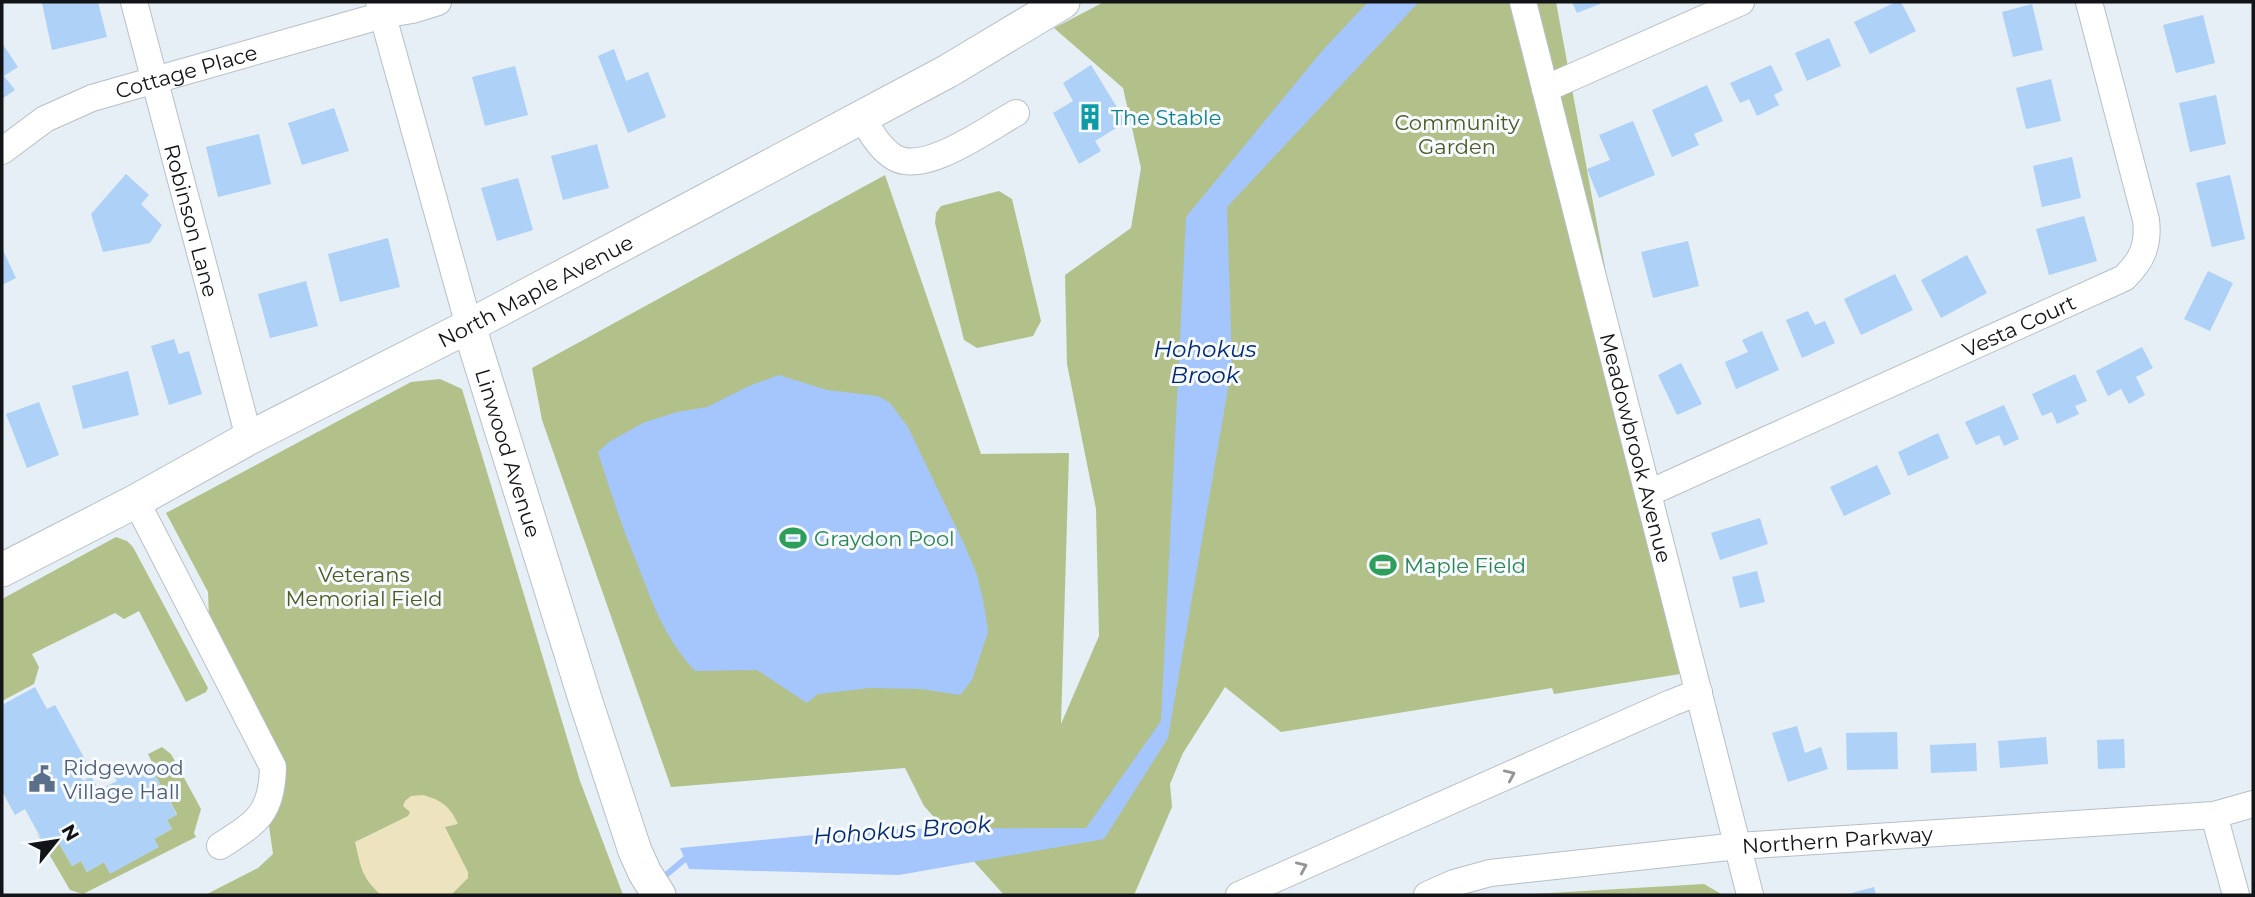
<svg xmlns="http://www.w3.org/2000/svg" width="2255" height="897" viewBox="0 0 2255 897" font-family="Montserrat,sans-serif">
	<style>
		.green { fill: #b2c18a }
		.sand { fill: #ede3be }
		.water { fill: #a5c5fd }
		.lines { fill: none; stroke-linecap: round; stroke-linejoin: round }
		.stream { stroke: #a5c5fd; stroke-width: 6 }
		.building { fill: #add1f7 }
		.minor-casing { stroke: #b7bfc7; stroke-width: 28 }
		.major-casing { stroke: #b7bfc7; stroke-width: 35 }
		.minor { stroke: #fff; stroke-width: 26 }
		.major { stroke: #fff; stroke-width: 33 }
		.oneway { stroke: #949597 }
		.labels { text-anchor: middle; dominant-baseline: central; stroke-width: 6; stroke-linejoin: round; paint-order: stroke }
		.street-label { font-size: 21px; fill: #121417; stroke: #f7fafe }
		.culture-label { font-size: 21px; fill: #0d838f; stroke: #f7fafe; text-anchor: start }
		.park-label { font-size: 21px; fill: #4d5a1f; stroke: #f7fafe }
		.leisure-label { font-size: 21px; fill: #27864d; stroke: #f7fafe; text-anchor: start }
		.service-label { font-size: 21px; fill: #4e5e75; stroke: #f7fafe; text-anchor: start }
		.water-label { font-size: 23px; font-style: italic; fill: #002874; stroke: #f7fafe }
	</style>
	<rect width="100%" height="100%" fill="#e6eef6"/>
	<path class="green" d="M1104,2H1556L1680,674L1554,694L1552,688L1281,732L1225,687L1183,753L1170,784L1172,807L1134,895H1004L924,806L905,768L671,787L542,420L532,368L885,175L981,454L1069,453L1061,724L1099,636L1096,509L1067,364L1065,275L1131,228L1141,168L1123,88L1054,28Z
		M999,191L1012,199L1041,321L1033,336L977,348L964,340L935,223L936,213L941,206Z
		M440,379L462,389L580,781L623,895H205L258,868L273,854L269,826L282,802L286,778L285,765L209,618L208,592L166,513L411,382Z
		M116,537L127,541L133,547L208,688L206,692L186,702L139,611L124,619L115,613L32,654L39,667L34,684L2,701V599Z
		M162,747L171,754L201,809L194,833L196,837L83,894L70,890L36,832L43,842L55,845L59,843L72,866L81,861L87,872L104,862L110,873L158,847L154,839L172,829L167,820L177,814L149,764L152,762L148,754Z
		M1704,884L1723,895H1515Z"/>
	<path class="sand" d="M423,795C441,800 450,806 458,824L445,827L468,872V878L451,895H381C361,877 361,867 355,842L408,816L410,812L403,806L405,801L411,796Z"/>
	<path class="water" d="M1368,2H1419L1227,207L1232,365L1168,738L1104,839L899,875L689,869L680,848L874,829L1086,828L1161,721L1186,217L1322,51Z
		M779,375L827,390L878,396L890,403L908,427L965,546L977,575L984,604L988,632L972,680L960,695L921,689L870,688L818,694L807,703L757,670L695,671C667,641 653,606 639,568C623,530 610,491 598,452L609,442L643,423L677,412L707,407L749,386Z"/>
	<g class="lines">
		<path class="stream" d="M660,880L685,859H690"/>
	</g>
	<path class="building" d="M49,2H98L107,37L52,50L42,3Z
		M1572,2H1599L1600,4L1577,13Z
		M1896,2H1901L1916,31L1870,54L1854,22Z
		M2032,4L2043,50L2013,57L2002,12Z
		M2203,15L2215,63L2176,73L2163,25Z
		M1829,38L1841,66L1807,81L1795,53Z
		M2,43L18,67L4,76L15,90L2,99Z
		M614,49L626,81L648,72L666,117L628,133L598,56Z
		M1091,65L1126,122L1095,141L1101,151L1079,164L1053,113L1073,101L1063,83Z
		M1771,65L1783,90L1774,95L1779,105L1757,116L1749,99L1740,103L1730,83Z
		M515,66L528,115L485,126L472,77Z
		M2051,79L2061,121L2026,129L2016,88Z
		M1707,85L1723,121L1694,134L1699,145L1672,157L1652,110Z
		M2216,95L2226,144L2190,152L2179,103Z
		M334,108L349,151L302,165L288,123Z
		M1633,121L1655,175L1599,198L1587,169L1610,160L1599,135Z
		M259,134L271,184L218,197L206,147Z
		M597,144L609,188L563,200L551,156Z
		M2072,157L2081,198L2042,207L2033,166Z
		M126,174L149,195L141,204L162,225L150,243L103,252L91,214Z
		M2230,175L2245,239L2212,247L2196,183Z
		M518,178L533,230L497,241L481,188Z
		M2084,216L2097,261L2049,275L2036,229Z
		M388,238L400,287L340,302L328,254Z
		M1688,241L1699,286L1653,298L1641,252Z
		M2,248L16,278L2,285Z
		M1967,255L1987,293L1941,318L1921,280Z
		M2208,271L2233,283L2210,331L2184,319Z
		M1895,274L1913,310L1861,335L1844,299Z
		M306,281L318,326L270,338L258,294Z
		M1808,311L1815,325L1825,321L1835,343L1802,358L1786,320Z
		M1762,331L1779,370L1736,389L1725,362L1748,352L1742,340Z
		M174,339L179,354L189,351L202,394L169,405L151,346Z
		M2142,347L2153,368L2136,377L2145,395L2129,404L2121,389L2108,396L2096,371Z
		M1681,363L1702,404L1677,415L1658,375Z
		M128,371L139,415L83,429L72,386Z
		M2075,374L2087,401L2075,406L2079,414L2057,424L2052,412L2042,416L2032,394Z
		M39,402L59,455L27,468L6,414Z
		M2004,405L2019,439L2004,446L1999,435L1976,445L1965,422Z
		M1938,433L1949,458L1908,476L1898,452Z
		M1877,465L1891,494L1844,516L1830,487Z
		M1760,518L1768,544L1720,560L1711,533Z
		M1757,571L1765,602L1740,608L1732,577Z
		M35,687L47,709L55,705L87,763L76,768L83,781L91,776L99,790L117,781L113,774L128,766L132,773L149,764L177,815L167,820L172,829L154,839L159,847L110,874L104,862L87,872L81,861L72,866L59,843L56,845L43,842L25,809L15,815L2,791V705Z
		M1797,726L1805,753L1821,747L1828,769L1788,782L1772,733Z
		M1897,732L1898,769L1847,770L1846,733Z
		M2046,737L2048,764L2000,768L1998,741Z
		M2124,739L2125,768L2098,769L2097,740Z
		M1976,743L1977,771L1931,773L1930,745Z
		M1874,887L1876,895H1849L1848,894Z"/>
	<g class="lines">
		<defs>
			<g id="minor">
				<path id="s1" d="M134,2L249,438"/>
				<path d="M379,2L469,326"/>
				<path id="s2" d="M1523,2L1750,895"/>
				<path d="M1545,89L1741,2"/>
				<path d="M862,117C870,131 878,146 892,156C922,178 988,128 1016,113"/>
				<path id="s3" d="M2,151L45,119L92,98L383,15L412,10L438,2"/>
				<path id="s4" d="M1649,493L2124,278C2142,261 2149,245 2146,220L2089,2"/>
				<path d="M136,501L273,767C272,814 257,822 220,846"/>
				<path d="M2214,815L2236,895"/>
				<path d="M1239,895L1671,703L1699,692"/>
				<path id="s5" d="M1427,895L1454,883L1490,873L1738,846L2214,815L2253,804"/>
			</g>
			<g id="major">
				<path id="s6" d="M469,326L586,702L635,851L645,873L659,895"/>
				<path id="s7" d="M2,570L136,501L249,438L469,326L725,190L948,71L1063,2"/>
			</g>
		</defs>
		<use href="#minor" class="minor-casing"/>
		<use href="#major" class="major-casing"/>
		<use href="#minor" class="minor"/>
		<use href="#major" class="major"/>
	</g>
	<defs><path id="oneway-chevron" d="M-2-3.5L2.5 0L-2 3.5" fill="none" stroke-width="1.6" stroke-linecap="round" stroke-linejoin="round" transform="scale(1.75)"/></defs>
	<g class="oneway">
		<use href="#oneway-chevron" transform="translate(1510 775) rotate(-24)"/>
		<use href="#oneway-chevron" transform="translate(1302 867) rotate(-24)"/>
	</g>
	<defs>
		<symbol id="building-bare" viewBox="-9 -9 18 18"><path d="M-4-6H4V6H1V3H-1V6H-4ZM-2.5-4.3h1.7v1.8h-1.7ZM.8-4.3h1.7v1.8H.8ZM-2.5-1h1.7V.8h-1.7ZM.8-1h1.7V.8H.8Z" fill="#0f9aa8" stroke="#f7fafe" stroke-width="2.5" paint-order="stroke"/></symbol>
		<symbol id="stadium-bare" viewBox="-9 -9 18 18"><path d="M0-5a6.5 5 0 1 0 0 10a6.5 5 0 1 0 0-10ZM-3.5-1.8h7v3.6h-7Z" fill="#2e9e5b" stroke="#f7fafe" stroke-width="2.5" paint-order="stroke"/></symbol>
		<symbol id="civic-bare" viewBox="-9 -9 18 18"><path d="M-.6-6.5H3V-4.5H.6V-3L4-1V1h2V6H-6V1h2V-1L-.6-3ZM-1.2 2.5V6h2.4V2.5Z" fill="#5c6f8a" stroke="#f7fafe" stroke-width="2.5" paint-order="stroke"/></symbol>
	</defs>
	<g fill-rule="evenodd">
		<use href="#building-bare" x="1071" y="98" width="38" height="38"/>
		<use href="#stadium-bare" x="774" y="519" width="38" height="38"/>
		<use href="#stadium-bare" x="1364" y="546" width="38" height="38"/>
		<use href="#civic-bare" x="23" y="760" width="38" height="38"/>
	</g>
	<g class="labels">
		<g class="street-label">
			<text stroke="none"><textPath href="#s3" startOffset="203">Cottage Place</textPath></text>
			<text stroke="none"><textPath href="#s1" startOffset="226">Robinson Lane</textPath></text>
			<text stroke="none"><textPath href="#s7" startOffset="602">North Maple Avenue</textPath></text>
			<text stroke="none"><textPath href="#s4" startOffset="406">Vesta Court</textPath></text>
			<text stroke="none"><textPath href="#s2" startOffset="460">Meadowbrook Avenue</textPath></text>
			<text stroke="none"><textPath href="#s6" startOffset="133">Linwood Avenue</textPath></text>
			<text stroke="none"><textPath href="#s5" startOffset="416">Northern Parkway</textPath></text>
		</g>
		<g class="culture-label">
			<text x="1111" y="117">The Stable</text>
		</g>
		<g class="park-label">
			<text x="1457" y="122">Community<tspan x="1457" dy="24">Garden</tspan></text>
			<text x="364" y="574">Veterans<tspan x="364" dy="24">Memorial Field</tspan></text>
		</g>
		<g class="leisure-label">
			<text x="814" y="538">Graydon Pool</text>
			<text x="1404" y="565">Maple Field</text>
		</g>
		<g class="service-label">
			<text x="63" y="767">Ridgewood<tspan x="63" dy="24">Village Hall</tspan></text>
		</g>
		<g class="water-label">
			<text x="1205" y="349">Hohokus<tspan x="1205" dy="26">Brook</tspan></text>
			<text transform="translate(902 830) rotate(-4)">Hohokus Brook</text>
		</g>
	</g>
	<rect width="2255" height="897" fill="none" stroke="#121417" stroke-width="7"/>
	<g transform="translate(56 841) rotate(60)" stroke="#f7fafe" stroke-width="5" paint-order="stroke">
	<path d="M0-5L12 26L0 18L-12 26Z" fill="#121417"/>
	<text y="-10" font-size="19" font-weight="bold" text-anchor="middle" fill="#121417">N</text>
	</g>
</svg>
